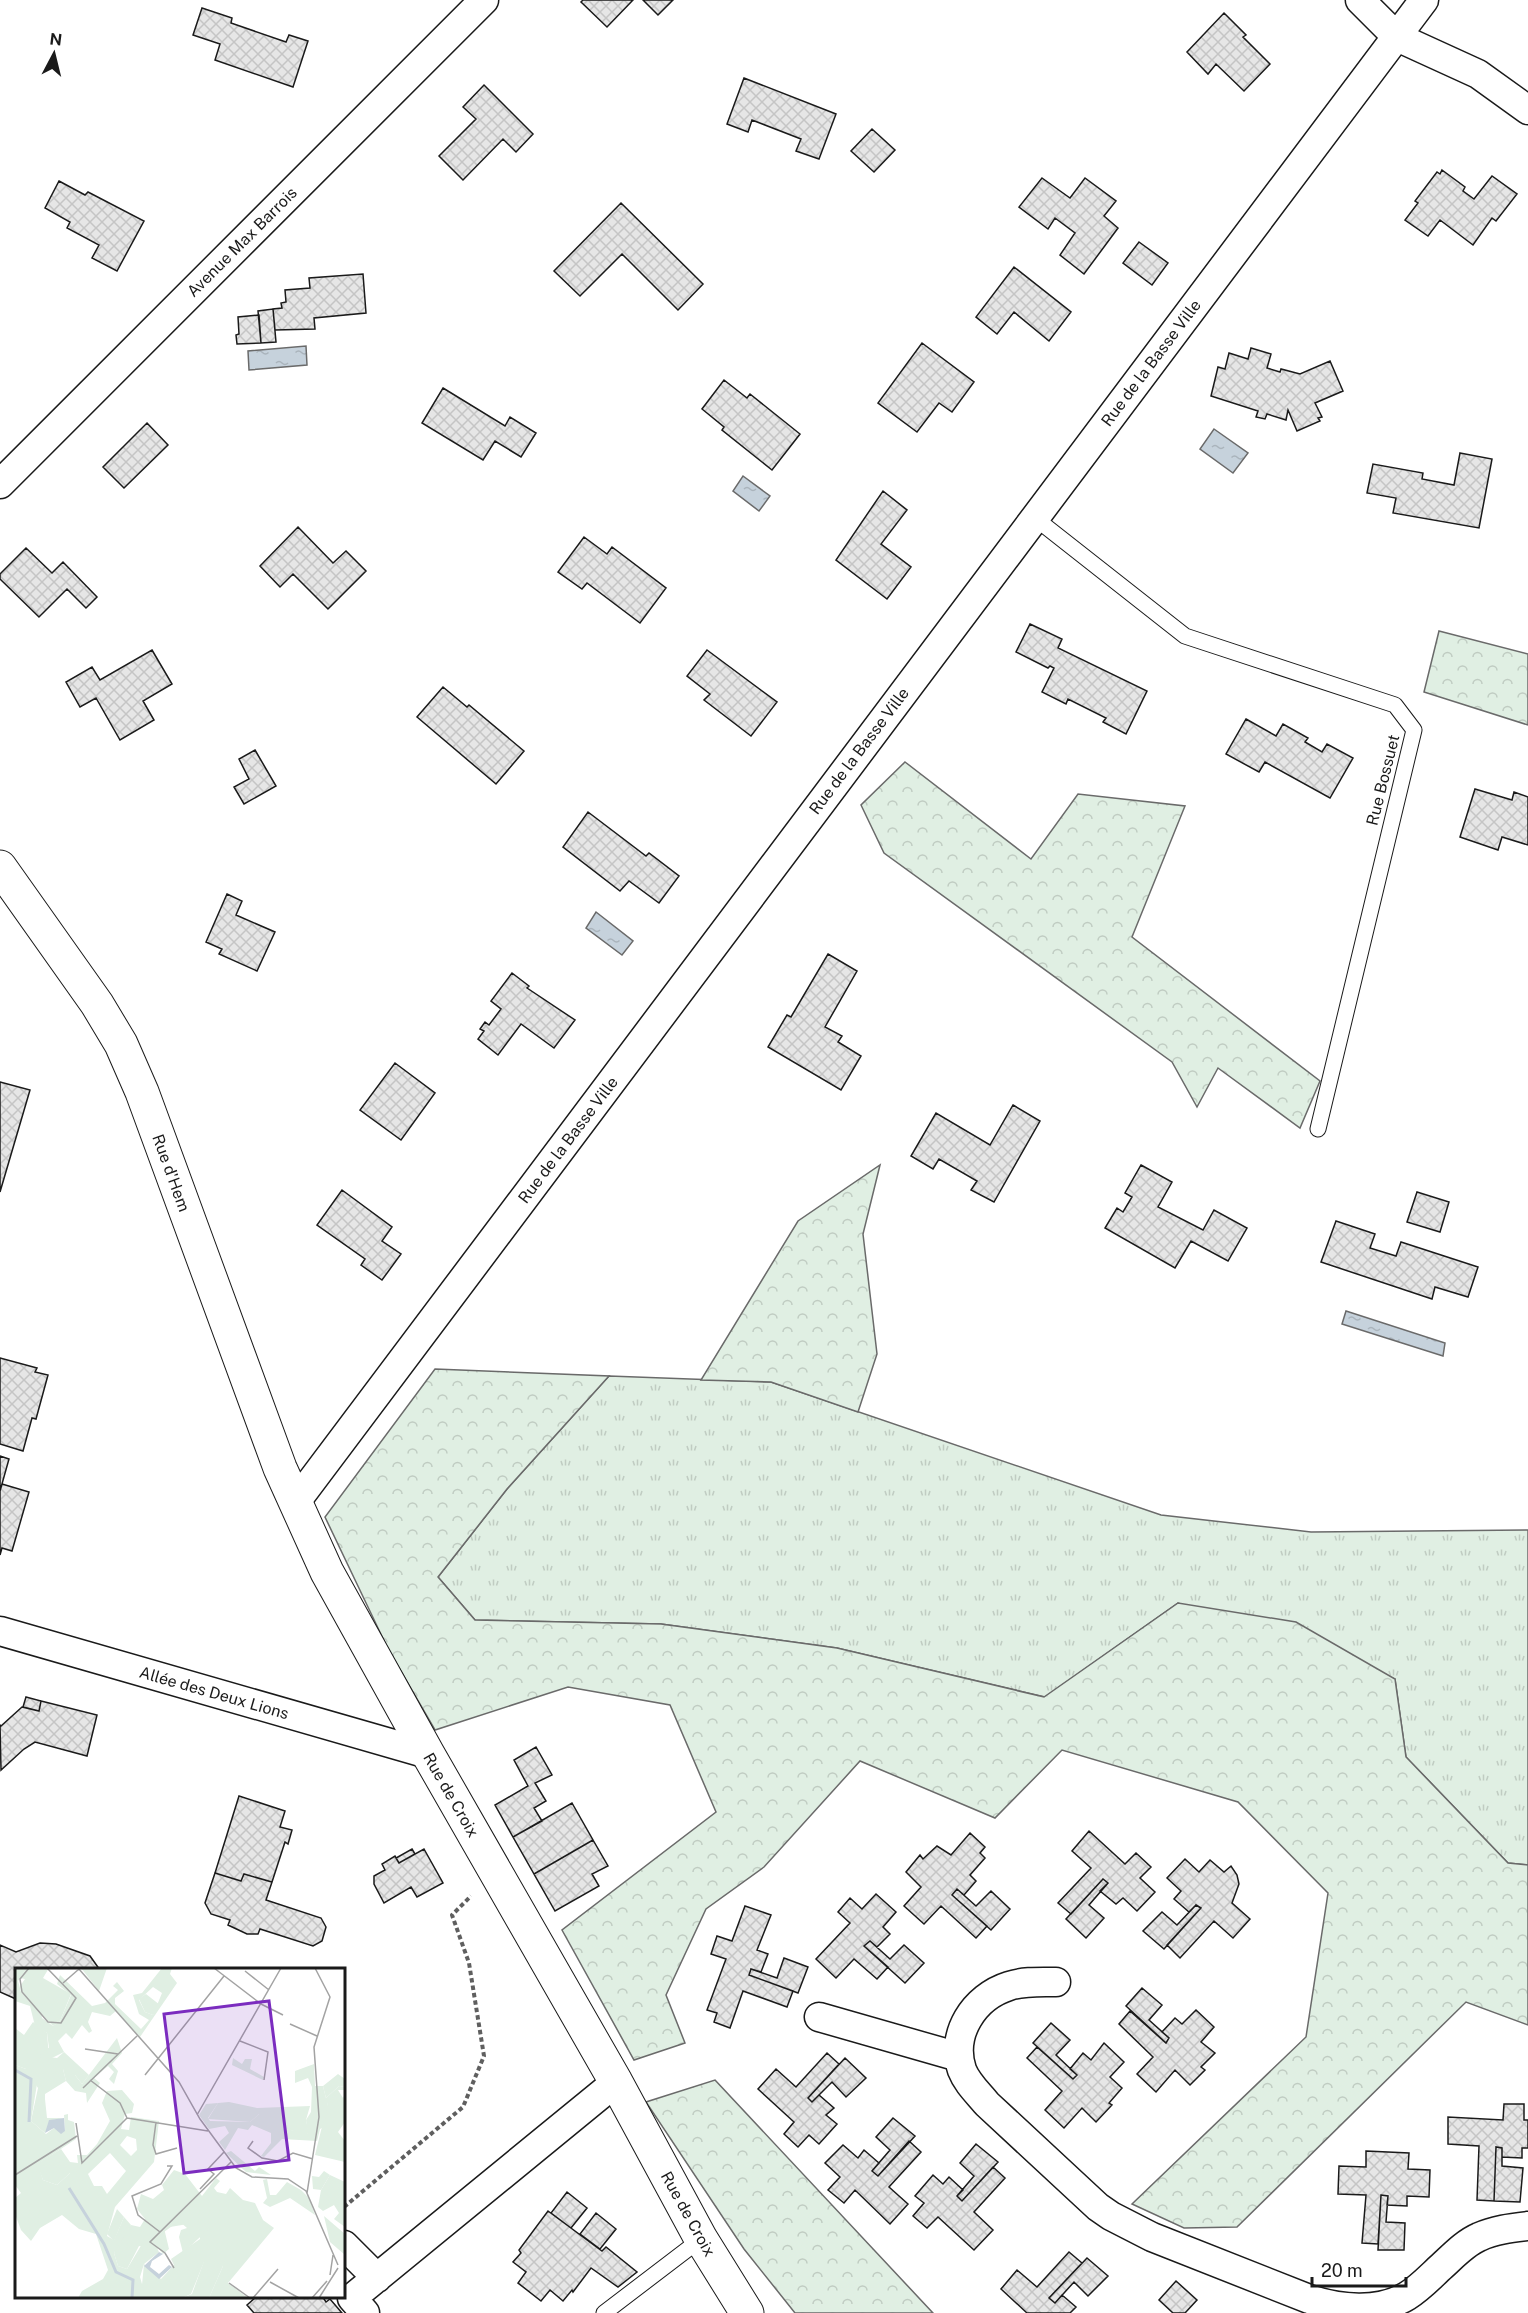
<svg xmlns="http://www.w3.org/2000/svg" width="1528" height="2313" viewBox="0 0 1528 2313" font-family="'Public Sans',sans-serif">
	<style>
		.grass { fill: url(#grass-tufts); stroke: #6a6a6a; stroke-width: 1.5 }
		.forest { fill: url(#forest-crowns); stroke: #6a6a6a; stroke-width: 1.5 }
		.water { fill: url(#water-ripples); stroke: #6a6a6a; stroke-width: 1.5 }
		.building { fill: url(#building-cross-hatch); stroke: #1a1a1a; stroke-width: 1.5 }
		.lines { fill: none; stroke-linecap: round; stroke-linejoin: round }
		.lane-casing { stroke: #1a1a1a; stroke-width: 17 }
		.street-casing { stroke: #1a1a1a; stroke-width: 31 }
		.primary-casing { stroke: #1a1a1a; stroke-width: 35 }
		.path { stroke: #5f5f5f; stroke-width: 4; stroke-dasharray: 4.5 3; stroke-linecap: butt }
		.lane { stroke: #fff; stroke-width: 15 }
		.street { stroke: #fff; stroke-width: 28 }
		.primary { stroke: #fff; stroke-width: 33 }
		.labels { text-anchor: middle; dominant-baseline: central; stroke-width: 4.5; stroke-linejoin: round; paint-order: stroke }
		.street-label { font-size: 16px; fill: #1a1a1a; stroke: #fff }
		.inset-river { fill: none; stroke: #c6d2dc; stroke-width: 3 }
		.inset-road { fill: none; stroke: #a3a3a3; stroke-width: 1.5 }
		.view { fill: #7b2cbf; fill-opacity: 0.15; stroke: #7b2cbf; stroke-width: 3 }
		.inset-edge { fill: none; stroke: #1a1a1a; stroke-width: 3 }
	</style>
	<defs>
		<pattern id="grass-tufts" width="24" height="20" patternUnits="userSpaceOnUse" patternTransform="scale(1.5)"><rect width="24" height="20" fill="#e0efe3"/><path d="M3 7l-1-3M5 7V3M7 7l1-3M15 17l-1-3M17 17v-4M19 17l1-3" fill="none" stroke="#c0ccc2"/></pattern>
		<pattern id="forest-crowns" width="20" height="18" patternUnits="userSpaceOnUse" patternTransform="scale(1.5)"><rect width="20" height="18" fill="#e0efe3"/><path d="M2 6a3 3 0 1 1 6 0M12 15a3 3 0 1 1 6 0" fill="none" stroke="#c0ccc2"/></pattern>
		<pattern id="water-ripples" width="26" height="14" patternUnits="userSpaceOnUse" patternTransform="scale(1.5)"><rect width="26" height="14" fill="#c6d2dc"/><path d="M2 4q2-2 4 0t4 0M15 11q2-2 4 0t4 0" fill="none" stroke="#aab4bc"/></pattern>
		<pattern id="building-cross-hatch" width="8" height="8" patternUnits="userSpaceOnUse" patternTransform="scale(1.5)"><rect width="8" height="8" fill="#e6e6e6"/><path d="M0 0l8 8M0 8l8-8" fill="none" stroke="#c5c5c5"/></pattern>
	</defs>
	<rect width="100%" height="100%" fill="#fff"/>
	<path class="grass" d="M609,1376L771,1382L1161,1515L1311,1532L1528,1530V1865L1508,1863L1406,1757L1395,1679L1178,1603L1045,1697L837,1648L661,1624L475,1620L438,1577L507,1489Z"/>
	<path class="forest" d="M1439,631L1528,654V725L1424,692Z
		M905,762L1031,859L1078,794L1185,806L1132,937L1320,1081L1300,1128L1218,1068L1197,1107L1172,1062L884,853L861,805Z
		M880,1165L863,1234L877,1354L858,1412L771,1382L701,1380L798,1221Z
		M435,1369L609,1376L507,1489L438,1577L475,1620L661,1624L837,1648L1044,1697L1178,1603L1296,1622L1395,1679L1406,1757L1508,1863L1528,1865V2025L1466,2002L1237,2227L1184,2228L1132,2204L1306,2037L1328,1893L1238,1802L1062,1750L995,1818L860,1761L764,1867L706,1909L666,1995L685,2043L634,2060L562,1930L716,1812L670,1705L568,1687L435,1730L388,1649L325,1517Z
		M715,2080L933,2313H795L744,2249L646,2102Z"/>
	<path class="water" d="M306,346L307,365L249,370L248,351Z
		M1214,429L1248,453L1233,473L1200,449Z
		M743,476L770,496L759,511L733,491Z
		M596,912L633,941L622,955L586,928Z
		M1346,1311L1445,1343L1443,1356L1342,1324Z"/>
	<path class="building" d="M583,0H633L607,27L581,2Z
		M643,0H673L658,15Z
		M202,8L232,18L231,23L286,42L289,35L308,41L293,87L215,60L220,44L193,35Z
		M1224,13L1246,35L1243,37L1270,64L1244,91L1216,64L1208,74L1187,52Z
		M744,78L836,114L819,159L796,151L801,139L752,120L748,132L727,124Z
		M484,85L533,134L516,152L503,139L463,180L439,156L476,119L463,107Z
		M872,129L895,150L874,172L851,151Z
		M1442,170L1465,187L1463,191L1474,199L1492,176L1517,194L1496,221L1492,218L1473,245L1440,220L1428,236L1405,220L1418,203L1415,201L1437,172L1440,174Z
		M1042,178L1070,198L1085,178L1116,201L1104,216L1118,228L1084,274L1060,255L1075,233L1055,218L1048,229L1019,207Z
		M59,181L85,195L88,192L144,221L117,271L92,258L99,245L67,228L70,222L45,208Z
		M621,203L703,284L678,310L622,254L580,296L554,271Z
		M1139,242L1168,263L1152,285L1123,263Z
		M1014,267L1071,312L1049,341L1014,312L997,334L976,317Z
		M363,274L366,313L314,318L315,329L275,330L273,309L282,308L281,303L286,302L285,290L310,288L309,278Z
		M273,309L276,342L261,343L258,311Z
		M259,315L261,343L237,344L236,335L239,334L238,317Z
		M922,343L974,382L952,412L939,403L917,432L878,403Z
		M1251,348L1271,354L1267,368L1280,372L1281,369L1300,374L1330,361L1343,391L1315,403L1322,417L1318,418L1320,421L1297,431L1288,410L1286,420L1267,414L1265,419L1256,417L1258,411L1211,396L1218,367L1225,369L1229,353L1248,359Z
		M724,380L747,398L750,394L800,434L772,470L722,430L724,427L702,409Z
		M443,388L505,426L510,417L536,433L521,457L495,441L483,460L422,423Z
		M147,423L168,445L124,488L103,467Z
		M1460,453L1492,459L1479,528L1393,513L1396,498L1367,493L1373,464L1423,473L1422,479L1454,485Z
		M883,491L907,510L881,544L911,567L887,599L836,560Z
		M298,527L333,563L346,551L366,571L328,609L293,574L280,587L260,566Z
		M584,537L607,554L612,547L666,588L640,623L587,583L582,589L558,572Z
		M26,548L52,573L63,562L97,597L86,608L67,589L39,617L0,579V574Z
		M1030,624L1062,639L1058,648L1147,691L1126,734L1103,722L1106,718L1068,699L1066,704L1042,692L1054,668L1050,666L1048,668L1016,652Z
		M152,650L172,684L143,701L154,720L120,740L96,698L80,707L66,682L92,667L100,680Z
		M707,650L777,702L751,736L704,700L710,694L687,676Z
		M443,687L467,707L469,705L524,751L496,784L417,717Z
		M1246,719L1276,736L1283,724L1308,738L1305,742L1322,752L1327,744L1353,758L1330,798L1265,762L1259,772L1226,754Z
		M255,750L276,786L244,804L234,787L249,779L239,759Z
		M1475,789L1512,800L1514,792L1528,797V845L1502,837L1498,850L1460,837Z
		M588,812L646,856L649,853L679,876L659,903L629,881L620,891L563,847Z
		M227,894L242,901L236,915L275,932L257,971L219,954L222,949L206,942Z
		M828,954L857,971L825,1027L842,1036L838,1042L861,1056L841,1090L768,1047L787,1015L791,1017Z
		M512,973L529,986L527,988L575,1020L554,1048L521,1024L498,1055L478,1039L484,1031L480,1029L485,1022L489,1025L501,1009L491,1001Z
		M395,1063L435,1093L401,1140L360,1110Z
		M0,1082L30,1090L0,1192Z
		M1013,1105L1040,1121L994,1202L971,1190L977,1181L939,1159L933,1169L911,1156L936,1113L990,1145Z
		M1141,1165L1172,1182L1158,1207L1203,1230L1214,1210L1247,1228L1228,1261L1191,1241L1175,1268L1105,1228L1117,1208L1123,1212L1132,1197L1125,1193Z
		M342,1190L392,1227L382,1241L401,1254L382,1280L361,1265L365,1259L317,1225Z
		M1417,1192L1449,1202L1440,1232L1407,1222Z
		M1336,1221L1375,1234L1370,1248L1396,1256L1401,1242L1478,1267L1468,1297L1435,1287L1432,1299L1321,1262Z
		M0,1358L37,1368L35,1372L48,1375L36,1419L32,1418L23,1451L0,1444Z
		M0,1456L9,1459L0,1491Z
		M2,1484L29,1492L12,1551L2,1548L0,1555V1491Z
		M26,1697L41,1701L39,1711L23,1707Z
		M41,1701L97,1715L87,1756L35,1742L24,1749L1,1770L0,1725L1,1726L22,1707L39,1711Z
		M536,1747L552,1775L535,1783L546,1801L534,1808L542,1821L513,1837L495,1805L528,1786L514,1760Z
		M239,1796L285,1811L280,1827L292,1830L288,1844L285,1842L272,1882L244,1874L241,1881L215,1873Z
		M572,1803L593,1840L534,1874L513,1837Z
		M1089,1831L1125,1864L1136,1853L1151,1867L1140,1878L1155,1892L1137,1911L1123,1898L1116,1904L1100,1891L1108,1883L1103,1879L1071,1914L1058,1903L1091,1868L1072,1851Z
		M970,1833L985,1847L980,1853L985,1858L970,1875L976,1881L964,1895L957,1889L952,1895L987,1926L976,1938L941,1906L924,1924L904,1906L921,1887L906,1872L920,1855L923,1859L937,1846L951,1855Z
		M593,1840L608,1866L592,1874L599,1886L555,1911L534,1874Z
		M412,1849L415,1854L399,1863L396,1858Z
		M424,1849L443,1883L417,1897L411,1887L384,1903L374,1884V1876L385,1870L382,1864L395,1856L399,1863Z
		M1185,1859L1199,1872L1210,1860L1224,1872L1231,1866L1237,1875L1239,1884L1232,1903L1250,1919L1233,1938L1214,1921L1180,1958L1167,1945L1201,1908L1196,1905L1189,1912L1174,1899L1181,1891L1167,1878Z
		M215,1873L241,1881L244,1874L272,1882L266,1900L321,1918L326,1927L322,1941L313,1946L260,1929L258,1934H247L228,1925L230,1920L211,1914L205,1903Z
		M1103,1879L1108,1883L1089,1905L1104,1918L1086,1938L1066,1919Z
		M957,1889L976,1906L991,1891L1010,1909L991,1930L952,1895Z
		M876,1894L896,1912L883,1927L890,1934L877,1947L870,1941L864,1946L888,1967L877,1979L854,1959L836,1978L816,1959L850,1923L838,1912L850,1898L862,1909Z
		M1196,1905L1201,1908L1164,1949L1143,1931L1162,1912L1177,1925Z
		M745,1906L771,1915L757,1950L768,1954L761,1972L751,1969L749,1975L793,1991L787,2007L743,1991L730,2028L714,2022L717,2013L707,2010L726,1959L711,1954L717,1936L732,1941Z
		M870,1941L890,1959L904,1945L924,1963L905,1983L864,1946Z
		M40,1943L56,1944L90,1956L100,1970H16V1999L0,1992V1945L16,1952Z
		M784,1958L808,1967L798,1993L749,1975L751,1969L777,1978Z
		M1142,1988L1162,2005L1149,2020L1169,2038L1166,2043L1126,2006Z
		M1196,2010L1214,2027L1201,2042L1215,2053L1201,2067L1205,2070L1190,2085L1175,2070L1156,2092L1137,2074L1153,2057L1119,2024L1130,2011L1166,2043L1169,2038L1162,2032L1175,2018L1182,2024Z
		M1051,2023L1070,2040L1056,2055L1077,2075L1073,2079L1033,2043Z
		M1104,2043L1124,2062L1110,2077L1122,2088L1109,2103L1112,2105L1096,2122L1082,2108L1064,2128L1045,2110L1062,2091L1027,2058L1037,2047L1073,2079L1077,2075L1070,2069L1083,2053L1091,2060Z
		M827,2053L839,2064L808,2098L812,2102L819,2095L834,2108L826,2115L837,2124L819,2144L809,2135L798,2147L784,2134L794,2122L758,2089L776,2069L796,2087Z
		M845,2058L866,2078L846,2097L832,2082L812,2102L808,2098Z
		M1504,2104H1524V2120H1528V2148H1522V2158L1502,2157V2148L1496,2147L1494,2201L1477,2200L1479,2146L1448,2144V2117L1503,2120Z
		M893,2118L915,2136L878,2176L872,2171L890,2150L876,2137Z
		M909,2141L921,2152L889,2187L908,2204L890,2224L855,2190L844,2203L828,2190L840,2177L825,2163L843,2145L858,2158L864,2150L879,2163L872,2171L878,2176Z
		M976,2144L998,2162L962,2201L957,2196L974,2176L960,2163Z
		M1496,2147L1502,2148V2166L1523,2168L1520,2202L1494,2201Z
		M1366,2151L1409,2153L1408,2169L1430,2170L1429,2197L1407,2196V2206L1387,2205L1388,2196L1381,2195L1378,2244L1362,2243L1366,2195L1338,2194L1339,2166L1366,2167Z
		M993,2167L1005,2178L974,2212L993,2230L974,2250L938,2217L927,2228L913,2216L924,2203L915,2196L933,2175L943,2184L949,2177L963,2190L957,2196L962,2201Z
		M567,2192L587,2208L571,2228L551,2213Z
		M1381,2195L1388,2196L1386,2222L1405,2223L1404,2250H1378Z
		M548,2211L602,2251L606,2247L637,2272L618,2287L591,2268L573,2292L572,2290L563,2301L550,2290L541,2301L518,2283L526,2272L513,2262L521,2253L519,2250Z
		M596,2213L616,2229L600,2249L580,2234Z
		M1069,2252L1082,2263L1049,2298L1055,2303L1062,2295L1076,2307L1070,2313H1027L1001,2289L1017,2270L1037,2287Z
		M1087,2258L1108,2276L1088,2296L1074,2282L1055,2303L1049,2298Z
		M1176,2281L1197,2300L1185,2313H1173L1159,2300Z
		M257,2296H322L326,2302L330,2299L342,2313H254L247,2305Z"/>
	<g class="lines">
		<defs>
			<path id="lane" d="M1035,518L1185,636L1395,705L1414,730L1318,1129
				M604,2313L701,2239"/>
			<path id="street" d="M1360,0L1397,37L1478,74L1528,110
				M0,484L484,0
				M295,1503L1424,0
				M0,1631L428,1754
				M1056,1982C1040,1982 1024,1981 1009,1986C974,1997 950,2034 962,2070C967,2083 978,2093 987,2104L1098,2207L1111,2216L1152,2237L1309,2299C1339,2309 1379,2313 1407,2296C1420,2288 1431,2276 1442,2266C1453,2256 1465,2243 1479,2237C1494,2230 1511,2228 1528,2226
				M819,2017L959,2057
				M344,2245L377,2278
				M365,2313L352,2298L616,2082"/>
			<path id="primary" d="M0,867L97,1004L121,1044L142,1092L280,1468L327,1572L428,1754L616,2082L701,2239L747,2313"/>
		</defs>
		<use href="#lane" class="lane-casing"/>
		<use href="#street" class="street-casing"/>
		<use href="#primary" class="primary-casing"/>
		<path class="path" d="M344,2207L463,2107L484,2056L469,1963L452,1915L471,1896"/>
		<use href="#lane" class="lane"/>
		<use href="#street" class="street"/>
		<use href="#primary" class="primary"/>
	</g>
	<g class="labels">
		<g class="street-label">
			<text transform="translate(242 242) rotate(-45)">Avenue Max Barrois</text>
			<text transform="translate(1151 363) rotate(-53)">Rue de la Basse Ville</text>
			<text transform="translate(859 751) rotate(-53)">Rue de la Basse Ville</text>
			<text transform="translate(1383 780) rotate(-76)">Rue Bossuet</text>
			<text transform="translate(568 1140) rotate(-53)">Rue de la Basse Ville</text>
			<text transform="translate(171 1173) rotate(70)">Rue d'Hem</text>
			<text transform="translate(214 1693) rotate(16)">Allée des Deux Lions</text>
			<text transform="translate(451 1795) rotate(60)">Rue de Croix</text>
			<text transform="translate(688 2214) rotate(61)">Rue de Croix</text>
		</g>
	</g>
	<g transform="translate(15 1968)">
		<rect width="330" height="330" fill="#fff"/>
		<path d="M12,0H34L28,10L56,26L45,53L38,58L6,24L5,18L10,11L5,10ZM131,26L145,37L138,47L130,44L124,31ZM18,54L32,65L34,89L42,90L49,84L74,107L67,116L60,107L48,101L51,113L30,126V131L32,150H49L38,152L30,165L16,153L23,120L11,101L0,97V60L9,67ZM323,106L330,111V119L324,118L311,130L308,118ZM319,133L330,134V154L323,164L330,173V194L300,187L313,134ZM214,134L242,140L295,138L291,152L294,166L269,161L244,146L235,154L193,151L203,135ZM46,181L55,194V205L42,217L28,212L22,196ZM159,202L170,206L187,228L201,210L205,213L199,220L202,224L211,226L215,220L228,232L240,235L248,252L259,260L213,315L233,330H194L208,298L189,294L176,326L167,330L137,329L127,317L129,296L146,311L159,297L156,291L185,271V254L149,260L154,281L148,286L144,281L124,278L112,301L103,298L99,285L105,270L116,257L125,259L130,251L122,241L126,226L138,231L149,222L147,217ZM315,207L330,214V259L319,251L324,245L319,237L308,243L303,239L306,222ZM102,241L109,249L99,273L92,266ZM309,248L330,266V287L315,274Z" fill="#e0efe3"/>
		<path d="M1,0H12L3,13L6,24L19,38L22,33L25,36L27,50L38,58L45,53L56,27L42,16L45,7L77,38L90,35L103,22L98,18L102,14L109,23L100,30V36L126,61L134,52L124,46L118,27L127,25L147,0H157L155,6L162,15L125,69L101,43L95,48L77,44L73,54L77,63L74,65L67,57L57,71L51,65L43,73L49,84L27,95L24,81L34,80L32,65L20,58L15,38L0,33ZM138,19L147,25L138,47L130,44L124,32ZM66,0H92L84,23ZM102,70L107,85L97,96L103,103L99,116L94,111L99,104L93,98L79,110L85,115L72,135L71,125L60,123L51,113L48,101L60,98V107L67,116ZM218,90L227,96L230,91H237L235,101L249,109L248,112L217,97ZM17,94L23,98L27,112L22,116L16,153L31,166L39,160L50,163L49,147L53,146V152L59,154L61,171L23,196L28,212L42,217L55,205V194L63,195L62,187H72L82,176L95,153L87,135L92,123L107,122L119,136L117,145L110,146L106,161L114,162L116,149L144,153L139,194L100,239L92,268L99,272L109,249L116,257L99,285L103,298L112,301L130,271L137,270L144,284L129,296L125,309L127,316L135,314L141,320L137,329L141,330H63L67,323L88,311L93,302L81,266L64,261L47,247L25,260L16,273L6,262L0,246V230L6,225L0,217V97L11,101ZM112,168L121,171L122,182L116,188L105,177ZM95,185L111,203L92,226L87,218H79L73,206ZM299,96L300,118H308L311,130L324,118L330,119V122H323L328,130L330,126V134H313L310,158L305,161L302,173L267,171L249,189L246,188L256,175V165L237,157L233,162L223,160L210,182L204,174L214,165L210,158L194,161L184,147L191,136L203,135L193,150L195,153L235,154L244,146H252L269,161L282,163L289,159L293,166L291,152L296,144L297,119L293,110L280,115V103ZM216,183L240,203L244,199L256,207L231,204L211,185ZM309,203L315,207L306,222L298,221L297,208L304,209ZM252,211L255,227H261L272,214L286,222L294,230L300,247L275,230L255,239L248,235L252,230L248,212ZM162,250L185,254L193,250L198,257L168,285L164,269L166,262L172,260L164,253L149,264V260ZM202,290L208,298L194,330H167L177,326L189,293Z" fill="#e0efe3" fill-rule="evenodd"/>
		<path d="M49,150L50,163L46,166L39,160L30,165L34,152ZM144,284L148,286L137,293L135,299L144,306L154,297L157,299L144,311L129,298Z" fill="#c6d2dc"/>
		<path class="inset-river" d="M0,102L16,111L14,154M54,220L89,276L101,304L118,312L117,330"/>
		<path class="inset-road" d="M14,0L5,11L7,24L33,54L46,55L61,30L32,0M63,0L164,114L185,151L221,200L237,209L273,211L291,223L323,297M199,0L246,36L268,47M230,3L254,22M48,15L64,1M275,56L302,68M225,73L253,84L249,112M70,81L103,86M130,107L209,8M75,112L105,135L112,150M68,120L122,68M182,147L266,0M112,150L193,163M141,154L138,177L141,186L162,180M61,155L67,195L112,150M238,173L233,180L247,190L263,193L278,185L298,191M0,207L62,168M185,221L199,206L193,201L209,184M292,225L304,149L299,79L315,29L300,0M145,264L123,247L117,228L146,216L157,198H152M159,300L150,285L135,274L216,194M315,307L318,287M255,314L284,330M214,315L235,330M238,330L263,301M297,330L312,313M304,330L323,300"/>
		<path class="view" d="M254,33L274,192L169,205L149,46Z"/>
		<rect width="330" height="330" class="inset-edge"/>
	</g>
	<g transform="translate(54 54) rotate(7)" stroke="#ffffff" stroke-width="4.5" paint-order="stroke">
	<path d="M0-4.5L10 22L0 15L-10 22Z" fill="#1a1a1a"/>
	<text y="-9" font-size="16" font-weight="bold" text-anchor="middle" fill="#1a1a1a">N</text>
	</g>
	<path d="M1312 2277v9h94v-9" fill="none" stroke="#1a1a1a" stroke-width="3"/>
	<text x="1321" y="2277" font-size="18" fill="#1a1a1a" stroke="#ffffff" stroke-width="4.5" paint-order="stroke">20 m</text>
</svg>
